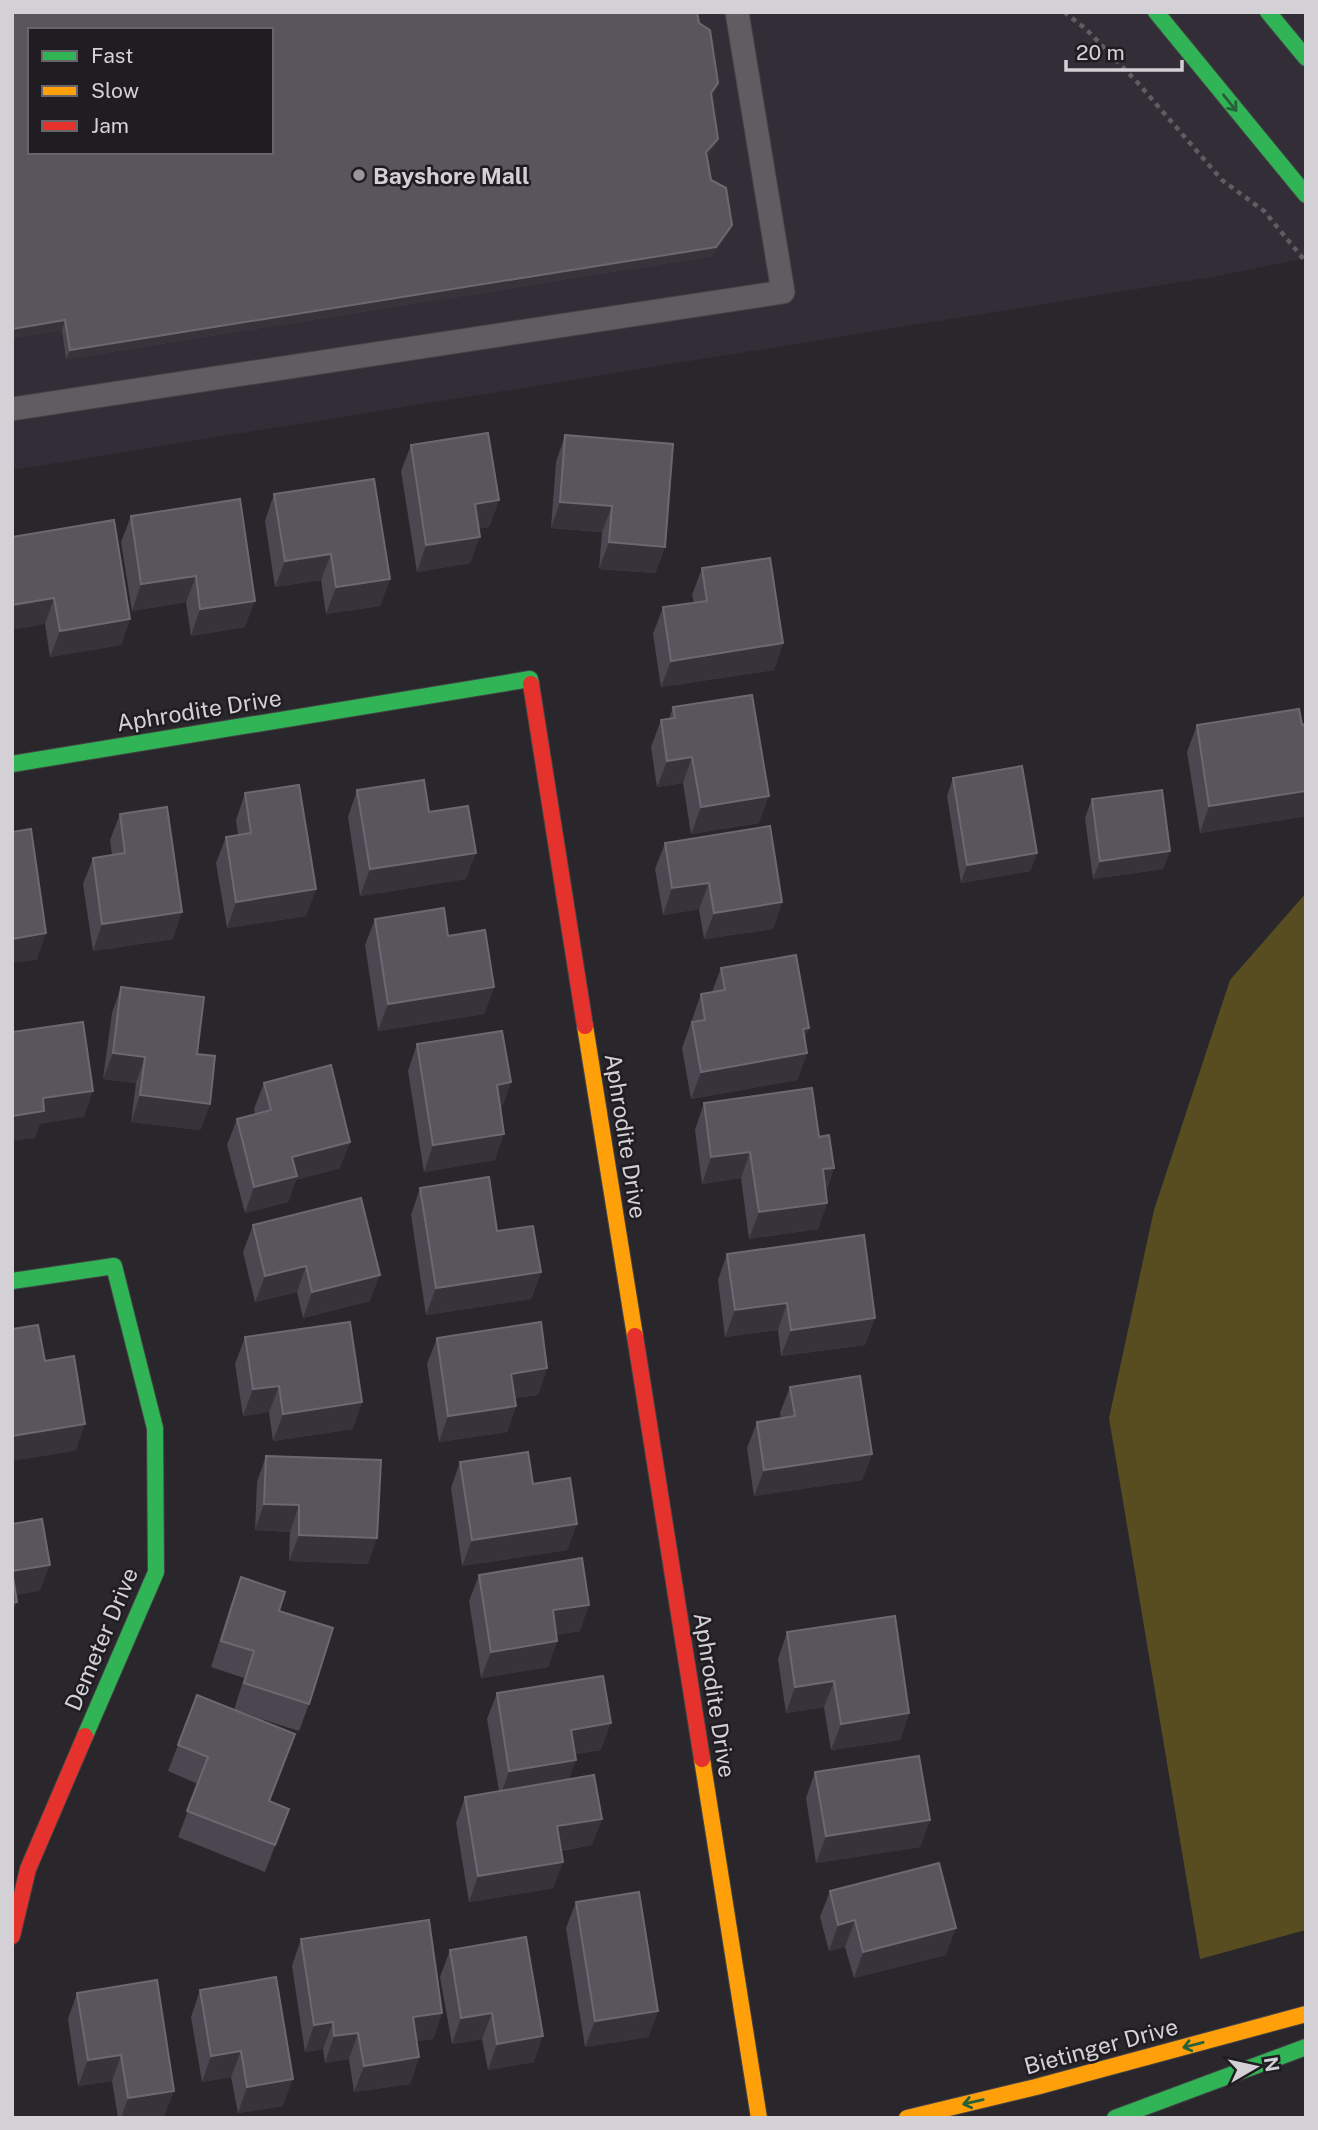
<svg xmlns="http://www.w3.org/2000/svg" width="1318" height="2130" viewBox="0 0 1318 2130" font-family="'Public Sans',sans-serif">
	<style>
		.built { fill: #332d38; fill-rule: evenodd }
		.forest { fill: #574d21 }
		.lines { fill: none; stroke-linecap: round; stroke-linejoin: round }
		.lane-casing { stroke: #444345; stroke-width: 25 }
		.fast-casing { stroke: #444345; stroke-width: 18 }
		.slow-casing { stroke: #444345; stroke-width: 18 }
		.jam-casing { stroke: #444345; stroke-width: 18 }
		.path { stroke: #5f5d60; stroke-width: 4.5; stroke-dasharray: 5 5; stroke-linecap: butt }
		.lane { stroke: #5f5d61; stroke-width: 23 }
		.fast { stroke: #30b455; stroke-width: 16 }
		.slow { stroke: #ff9f0a; stroke-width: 16 }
		.jam { stroke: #e5322d; stroke-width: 16 }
		.wall { fill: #4b464f }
		.shaded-wall { fill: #37333b }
		.building { fill: #5a545d; stroke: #6d6870; stroke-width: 2; fill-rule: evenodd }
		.oneway { stroke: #276139 }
		.poi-dot { fill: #98969a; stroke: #201d22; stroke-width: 2.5 }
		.labels { text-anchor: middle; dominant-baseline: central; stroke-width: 5; stroke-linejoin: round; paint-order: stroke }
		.poi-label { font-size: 23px; font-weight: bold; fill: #d3d1d5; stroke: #201d22; text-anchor: start }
		.street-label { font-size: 23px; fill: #d3d1d5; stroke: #201d22 }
	</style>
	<rect width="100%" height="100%" fill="#29272b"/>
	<path class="built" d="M12,12H1306V258L1218,276L12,470ZM30,30H271V152H30Z"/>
	<path class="forest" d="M1306,893V1930L1200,1959L1109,1418L1154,1210L1230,980Z"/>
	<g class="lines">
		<defs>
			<path id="lane" d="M12,409L783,292L737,12"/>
			<path id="fast" d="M1156,12L1306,195
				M1268,12L1306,58
				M12,764L530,679L531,684
				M12,1281L114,1266L155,1428L156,1572L85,1736
				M1115,2118L1306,2047"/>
			<path id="slow" d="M585,1026L635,1336
				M702,1759L759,2118
				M907,2118L1036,2087L1306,2014"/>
			<path id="jam" d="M531,684L585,1026
				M635,1336L702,1759
				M12,1936L28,1869L85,1736"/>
		</defs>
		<use href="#lane" class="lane-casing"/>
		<use href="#fast" class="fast-casing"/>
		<use href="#slow" class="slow-casing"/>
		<use href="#jam" class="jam-casing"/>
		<path class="path" d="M1064,12L1086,29L1137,82L1222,180L1264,211L1306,262"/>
		<use href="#lane" class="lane"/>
		<use href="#fast" class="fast"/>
		<use href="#slow" class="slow"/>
		<use href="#jam" class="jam"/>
	</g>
	<path class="wall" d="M12,12L699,23L718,83L715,92L711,97L715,148L707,157L711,180L732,225L728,234L712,256L66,359L62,330L12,338Z
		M565,435L665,547L655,573L599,569L602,532L551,528L556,462Z
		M411,445L499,500L489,527L479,528L470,563L417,572L401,471Z
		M274,494L390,579L380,606L326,614L321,580L275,587L265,521Z
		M240,499L245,627L191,636L186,602L132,611L121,542L131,516Z
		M12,537L130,619L121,645L50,657L45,624Z
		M702,568L783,643L774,670L661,687L653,634L663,607L694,603L692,595Z
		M673,707L759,823L691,834L683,783L657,787L651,747L661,720L669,719Z
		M1306,724V816L1200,833L1187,752L1197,725Z
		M953,778L1037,853L1030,871L961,883L947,796Z
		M357,790L429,812L466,879L360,896L348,817Z
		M245,793L316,889L306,916L227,928L216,863L226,837L238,835L236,820Z
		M1092,799L1170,851L1163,869L1093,879L1085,818Z
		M120,814L173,939L93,951L83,884L93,858L112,855L110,840Z
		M665,843L782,902L773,929L704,939L699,909L663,915L655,869Z
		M375,919L448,936L494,987L484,1014L378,1031L365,945Z
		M721,968L805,1040L807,1053L797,1080L691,1099L682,1048L701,994L712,992Z
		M121,987L197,1054L210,1104L200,1130L131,1122L136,1083L103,1079L112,1013Z
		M417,1044L511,1082L501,1109L495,1160L424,1172L408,1071Z
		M264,1083L340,1168L296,1180L288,1202L245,1213L227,1145L237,1119L255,1114L254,1109Z
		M704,1103L819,1137L834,1168L826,1191L827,1203L818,1229L749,1239L741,1178L702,1184L695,1130Z
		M420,1188L497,1231L541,1272L531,1299L426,1315L411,1215Z
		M253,1225L370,1301L303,1318L297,1292L255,1302L243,1252Z
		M727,1254L875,1318L865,1345L781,1356L778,1330L725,1337L718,1280Z
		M245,1337L353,1429L273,1441L269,1412L243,1416L235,1364Z
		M437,1338L547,1368L538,1395L515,1398L516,1406L507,1432L439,1442L427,1364Z
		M790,1387L872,1454L862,1480L754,1496L747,1448L757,1422L781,1418L780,1413Z
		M266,1456L368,1564L289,1561L290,1532L255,1530L257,1482Z
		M460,1462L533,1484L577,1524L567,1550L462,1566L451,1488Z
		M479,1575L580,1631L556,1635L557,1641L548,1667L481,1678L469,1601Z
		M241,1577L279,1611L309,1704L299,1731L236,1711L295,1734L270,1801L289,1809L265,1872L178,1837L198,1784L168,1771L178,1745L234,1710L244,1678L211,1667L231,1604Z
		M787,1632L909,1713L900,1740L831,1750L824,1707L786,1713L778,1659Z
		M497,1693L601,1750L575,1754L569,1780L592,1845L561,1851L553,1888L469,1902L456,1823L465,1797L499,1791L487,1719Z
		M815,1772L930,1820L920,1847L816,1863L806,1798Z
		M830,1891L946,1955L854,1978L845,1947L829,1951L820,1917Z
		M576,1902L658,2011L648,2037L585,2047L566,1928Z
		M301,1939L442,2013L433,2039L417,2041L419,2057L410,2084L354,2092L349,2059L325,2063L323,2049L305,2052L292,1966Z
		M450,1950L534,2062L488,2070L482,2039L452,2044L440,1977Z
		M200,1990L283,2106L238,2113L231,2077L202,2082L191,2017Z
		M77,1993L164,2117L118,2118L112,2081L78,2086L68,2019Z"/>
	<path class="shaded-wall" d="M718,83L715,92L707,103L711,93Z
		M718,139L715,148L703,161L706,152Z
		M732,225L728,234L712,256L66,359L70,350Z
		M65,320L62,330L12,338V329Z
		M499,500L489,527L465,531L475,504Z
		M560,502L612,506L602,532L551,528Z
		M480,537L470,563L417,572L426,545Z
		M609,542L665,547L655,573L599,569Z
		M331,554L321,580L275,587L285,561Z
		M196,576L186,602L132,611L141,584Z
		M390,579L380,606L326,614L336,587Z
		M54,598L45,624L12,630V605Z
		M255,601L245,627L191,636L200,609Z
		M130,619L121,645L50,657L60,631Z
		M783,643L774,670L661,687L671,661Z
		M692,757L683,783L657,787L667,761Z
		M1306,791V816L1200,833L1209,806Z
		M769,796L759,823L691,834L701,807Z
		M1170,851L1163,869L1093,879L1100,861Z
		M476,853L466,879L360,896L370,869Z
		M1037,853L1030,871L961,883L967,865Z
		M709,883L699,909L663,915L672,888Z
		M316,889L306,916L227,928L236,902Z
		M782,902L773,929L704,939L714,913Z
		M182,912L173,939L93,951L102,924Z
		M46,933L37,960L12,963V939Z
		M494,987L484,1014L378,1031L388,1004Z
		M809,1028L799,1054L807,1053L797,1080L691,1099L701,1072L803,1029Z
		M113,1053L145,1057L136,1083L103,1079Z
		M511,1082L501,1109L497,1085Z
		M93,1091L84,1117L40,1124L35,1138L12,1141V1116L43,1098Z
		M140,1095L210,1104L200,1130L131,1122Z
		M504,1134L495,1160L424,1172L433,1145Z
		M350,1142L340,1168L296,1180L288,1202L245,1213L254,1187L292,1157Z
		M750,1152L741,1178L702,1184L711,1157Z
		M834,1168L824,1194L823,1169Z
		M827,1203L818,1229L749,1239L759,1212Z
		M306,1266L297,1292L255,1302L265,1276Z
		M541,1272L531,1299L426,1315L436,1288Z
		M380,1275L370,1301L303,1318L312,1292Z
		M787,1303L778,1330L725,1337L735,1310Z
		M875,1318L865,1345L781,1356L791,1330Z
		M547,1368L538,1395L502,1400L511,1374Z
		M279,1386L269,1412L243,1416L253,1389Z
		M362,1402L353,1429L273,1441L283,1414Z
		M516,1406L507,1432L439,1442L448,1416Z
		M85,1424L76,1451L12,1461V1436Z
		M872,1454L862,1480L754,1496L764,1470Z
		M264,1504L299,1505L290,1532L255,1530Z
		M577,1524L567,1550L462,1566L472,1540Z
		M299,1535L377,1538L368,1564L289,1561Z
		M50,1565L40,1591L12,1596V1571Z
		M17,1602L12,1616V1603Z
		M589,1605L580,1631L543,1637L553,1610Z
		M557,1641L548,1667L481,1678L491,1652Z
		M834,1681L824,1707L786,1713L795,1687Z
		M909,1713L900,1740L831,1750L841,1724Z
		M611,1723L601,1750L561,1756L571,1730Z
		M576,1760L566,1787L500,1797L509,1771Z
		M602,1819L592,1845L547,1853L557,1826Z
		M930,1820L920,1847L816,1863L826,1836Z
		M563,1862L553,1888L469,1902L478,1876Z
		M855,1920L845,1947L829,1951L838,1925Z
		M956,1928L946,1955L854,1978L863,1952Z
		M658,2011L648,2037L585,2047L595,2021Z
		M442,2013L433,2039L403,2043L413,2017Z
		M492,2013L482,2039L452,2044L461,2018Z
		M333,2022L323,2049L305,2052L314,2025Z
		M358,2033L349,2059L325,2063L334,2036Z
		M543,2036L534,2062L488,2070L497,2044Z
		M241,2051L231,2077L202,2082L211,2056Z
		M121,2055L112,2081L78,2086L88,2060Z
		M419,2057L410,2084L354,2092L364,2066Z
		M293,2079L283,2106L238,2113L247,2087Z
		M174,2091L164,2117L121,2118L128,2098Z"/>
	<path class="building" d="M12,12H697L699,23L710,30L718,83L711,93L718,139L706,152L711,180L726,188L732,225L716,247L70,350L65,320L12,329ZM30,30H271V152H30Z
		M488,433L499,500L475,504L480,537L426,545L411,445Z
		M565,435L673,444L665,547L609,542L612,506L560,502Z
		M374,479L390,579L336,587L331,554L285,561L274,494Z
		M240,499L255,601L200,609L196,576L141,584L131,516Z
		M114,520L130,619L60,631L54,598L12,605V537Z
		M770,558L783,643L671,661L663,607L707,601L702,568Z
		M752,695L769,796L701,807L692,757L667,761L661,720L675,718L673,707Z
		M1299,709L1302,725L1306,724V791L1209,806L1197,725Z
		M1022,766L1037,853L967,865L953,778Z
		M424,780L429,812L468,806L476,853L370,869L357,790Z
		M299,785L316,889L236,902L226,837L251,833L245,793Z
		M1162,790L1170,851L1100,861L1092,799Z
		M167,807L182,912L102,924L93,858L125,853L120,814Z
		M770,826L782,902L714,913L709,883L672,888L665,843Z
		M31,829L46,933L12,939V832Z
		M444,908L448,936L485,930L494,987L388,1004L375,919Z
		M796,955L809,1028L803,1029L807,1053L701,1072L692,1022L705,1020L701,994L725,990L721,968Z
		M121,987L204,997L197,1054L215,1056L210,1104L140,1095L145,1057L113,1053Z
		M83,1022L93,1091L43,1098L44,1111L12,1116V1032Z
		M502,1031L511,1082L497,1085L504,1134L433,1145L417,1044Z
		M331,1065L350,1142L292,1157L297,1176L254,1187L237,1119L271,1110L264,1083Z
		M812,1088L819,1137L829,1135L834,1168L823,1169L827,1203L759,1212L750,1152L711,1157L704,1103Z
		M489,1177L497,1231L533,1226L541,1272L436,1288L420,1188Z
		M361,1198L380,1275L312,1292L306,1266L265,1276L253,1225Z
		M864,1235L875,1318L791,1330L787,1303L735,1310L727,1254Z
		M350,1322L362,1402L283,1414L279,1386L253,1389L245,1337Z
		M541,1322L547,1368L511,1374L516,1406L448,1416L437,1338Z
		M38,1325L45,1361L74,1356L85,1424L12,1436V1329Z
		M860,1376L872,1454L764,1470L757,1422L795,1416L790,1387Z
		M528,1452L533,1484L570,1478L577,1524L472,1540L460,1462Z
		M266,1456L381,1460L377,1538L299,1535V1505L264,1504Z
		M42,1519L50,1565L12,1571L17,1602L12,1603V1524Z
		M582,1558L589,1605L553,1610L557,1641L491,1652L479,1575Z
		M241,1577L285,1592L279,1611L333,1628L309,1704L244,1683L254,1651L221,1641Z
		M895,1616L909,1713L841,1724L834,1681L795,1687L787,1632Z
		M603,1676L611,1723L571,1730L576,1760L509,1771L497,1693Z
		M197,1695L295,1734L269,1801L289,1809L275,1845L187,1811L208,1757L178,1745Z
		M919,1756L930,1820L826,1836L815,1772Z
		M594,1775L602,1819L557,1826L563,1862L478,1876L465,1797Z
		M939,1863L956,1928L863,1952L855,1920L838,1925L830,1891Z
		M639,1892L658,2011L595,2021L576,1902Z
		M429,1920L442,2013L413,2017L419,2057L364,2066L358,2033L334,2036L333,2022L314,2025L301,1939Z
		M526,1937L543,2036L497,2044L492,2013L461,2018L450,1950Z
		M276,1977L293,2079L247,2087L241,2051L211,2056L200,1990Z
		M157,1980L174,2091L128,2098L121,2055L88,2060L77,1993Z"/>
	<defs><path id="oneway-shaft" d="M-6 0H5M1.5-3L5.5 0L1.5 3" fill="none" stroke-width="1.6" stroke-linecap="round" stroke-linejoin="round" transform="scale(1.75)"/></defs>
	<g class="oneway">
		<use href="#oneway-shaft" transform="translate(1230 103) rotate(51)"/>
		<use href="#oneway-shaft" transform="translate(1193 2045) rotate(165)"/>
		<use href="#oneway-shaft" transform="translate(973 2102) rotate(167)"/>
	</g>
	<circle class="poi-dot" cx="359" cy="175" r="7"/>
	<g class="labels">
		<g class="poi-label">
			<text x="373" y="175">Bayshore Mall</text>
		</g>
		<g class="street-label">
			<text transform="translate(199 710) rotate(-9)">Aphrodite Drive</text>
			<text transform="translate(626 1136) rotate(81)">Aphrodite Drive</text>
			<text transform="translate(101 1639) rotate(-67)">Demeter Drive</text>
			<text transform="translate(715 1695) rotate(81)">Aphrodite Drive</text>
			<text transform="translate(1101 2046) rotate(-15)">Bietinger Drive</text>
		</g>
	</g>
	<rect width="1318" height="2130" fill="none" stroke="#d3d1d5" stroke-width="28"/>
	<rect x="28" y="28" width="245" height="126" fill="#201d22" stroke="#68656a" stroke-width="2"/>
	<rect x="42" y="51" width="35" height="10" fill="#30b455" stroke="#68656a" stroke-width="2"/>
	<text x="91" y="63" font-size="21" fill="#d3d1d5">Fast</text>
	<rect x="42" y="86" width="35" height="10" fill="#ff9f0a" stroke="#68656a" stroke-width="2"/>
	<text x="91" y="98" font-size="21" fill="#d3d1d5">Slow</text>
	<rect x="42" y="121" width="35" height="10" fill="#e5322d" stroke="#68656a" stroke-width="2"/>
	<text x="91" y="133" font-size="21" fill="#d3d1d5">Jam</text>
	<g transform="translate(1255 2067) rotate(81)" stroke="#201d22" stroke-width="5" paint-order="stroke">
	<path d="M0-5L12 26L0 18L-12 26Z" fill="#d3d1d5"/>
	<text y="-10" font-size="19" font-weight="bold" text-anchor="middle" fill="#d3d1d5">N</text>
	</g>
	<path d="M1066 60v10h116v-10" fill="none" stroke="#d3d1d5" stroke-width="3.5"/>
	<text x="1076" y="60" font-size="21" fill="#d3d1d5" stroke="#201d22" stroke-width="5" paint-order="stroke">20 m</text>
</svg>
